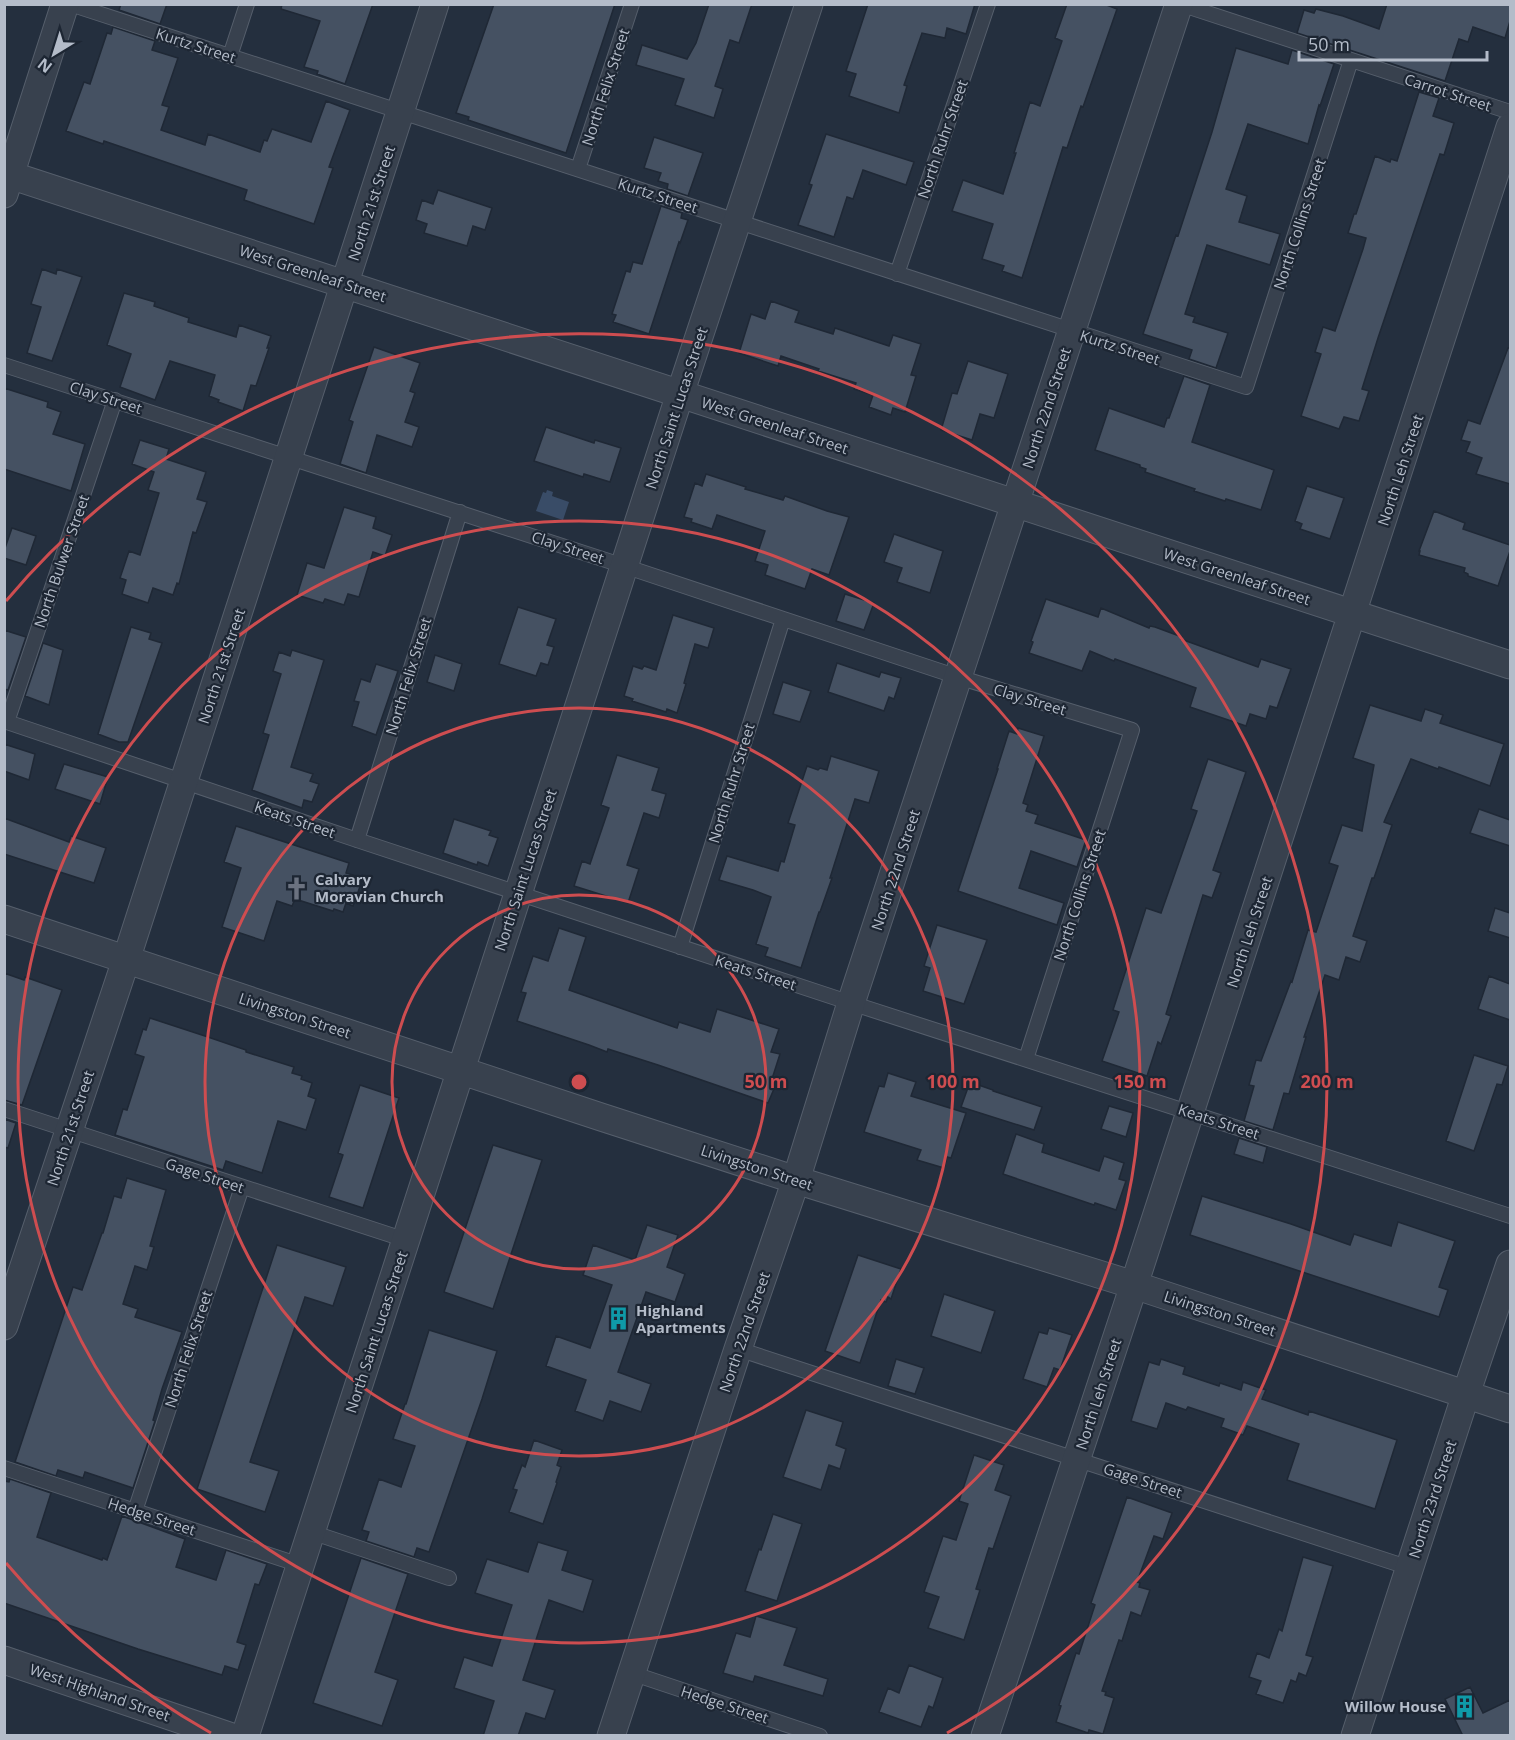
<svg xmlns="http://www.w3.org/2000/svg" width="1515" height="1740" viewBox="0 0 1515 1740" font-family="'Open Sans',sans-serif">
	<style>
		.water { fill: #394c67 }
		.building { fill: #455162; stroke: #1f2835; stroke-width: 1.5 }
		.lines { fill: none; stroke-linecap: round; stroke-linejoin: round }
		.service-casing { stroke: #565f6c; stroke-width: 16 }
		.minor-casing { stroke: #565f6c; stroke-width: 29 }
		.service { stroke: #38414e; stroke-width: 14 }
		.minor { stroke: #38414e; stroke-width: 27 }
		.ring { fill: none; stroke: #ce4d50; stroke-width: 3 }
		.labels { text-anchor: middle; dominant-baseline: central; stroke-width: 4.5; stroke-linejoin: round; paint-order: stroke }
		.street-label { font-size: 15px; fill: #b4bcc9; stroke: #1d2633 }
		.poi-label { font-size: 15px; font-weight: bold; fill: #b4bcc9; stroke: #1d2633; text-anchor: start }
		.centre { fill: #ce4d50; stroke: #1d2633; stroke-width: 3 }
		.ring-label { font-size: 18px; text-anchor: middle; font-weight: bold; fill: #ce4d50; stroke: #1d2633; stroke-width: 4.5; stroke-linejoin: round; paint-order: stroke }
	</style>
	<rect width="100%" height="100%" fill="#242f3e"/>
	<path class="water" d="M547,490L553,492L552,496L569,502L563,520L536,511L543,492L546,493Z"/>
	<path class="building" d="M121,4H167L160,24L119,10Z
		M282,4H373L345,84L317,74L318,71L304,67L320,21L281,9Z
		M494,4H615L566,153L468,120L469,117L456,113Z
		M709,4H752L739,43L730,40L715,86L723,89L714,118L675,105L684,79L636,65L642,45L687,59L696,43Z
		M868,4H975L966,34L947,28L945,38L922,33L904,85L907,86L899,113L849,96L856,74L846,71Z
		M1067,4H1104L1117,9L1083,107L1081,106L1067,148L1063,147L1022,278L1002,271L1004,266L982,259L993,224L952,211L963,180L1003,194L1016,153H1014L1030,102L1040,106L1062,41L1055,38Z
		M1387,4H1510V21L1505,38L1473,27L1468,42L1459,39L1445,81L1297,33L1304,10L1314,13L1316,9L1343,16L1379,29Z
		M113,27L155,41L152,50L178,58L162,105L169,107L161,130L205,145L208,134L260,152L264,140L267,141L272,129L311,142L326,101L350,110L329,167L333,168L314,224L244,200L247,190L104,141L103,144L66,131L84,82L90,84L107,33L111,34Z
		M1236,48L1288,64L1292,50L1334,64L1320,106L1319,105L1308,144L1248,124L1226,189L1247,196L1239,222L1280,234L1270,265L1207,245L1185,314L1195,317L1193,322L1228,333L1216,368L1189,359L1192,350L1143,334L1176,235L1178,236L1212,132Z
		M1419,92L1439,98L1433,116L1454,123L1444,155L1440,154L1378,338L1362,389L1369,391L1359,421L1344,417L1339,429L1301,416L1321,354L1315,352L1323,327L1335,331L1363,249L1366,238L1348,233L1354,214H1356L1375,156L1390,162L1391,159L1397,161Z
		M826,134L914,162L906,185L863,170L853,199L847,197L834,237L798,225L812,185L809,184Z
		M654,137L703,153L688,196L667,189L668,184L658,181L661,173L644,168Z
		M438,190L492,208L485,230L473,226L467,246L424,233L427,224L416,220L422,200L433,204Z
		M661,206L682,213L681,218L688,220L680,243L679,242L649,334L613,322L616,315L612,314L626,271L630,272L633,262L642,264Z
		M42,269L56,274L57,269L82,277L52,361L27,353L41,307L31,304Z
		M124,293L155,302L154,306L189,318L188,322L236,337L239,325L271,336L267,348H269L256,386L251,385L243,411L218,402L219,400L209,396L215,375L170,361L155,400L120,387L131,354L107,345Z
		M771,301L799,311L795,322L833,334L835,328L889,346L893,335L921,344L911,375L916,376L905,412L893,408L891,415L869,407L873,395L854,389L856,383L818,371L819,369L781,356L778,366L739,353L751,314L765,319Z
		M374,347L420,363L410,391L415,393L405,422L419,427L412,447L377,435L366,473L340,464L353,422L349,420Z
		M1508,348H1510V484L1476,474L1482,458L1466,452L1470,442L1461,440L1468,420L1480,424Z
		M968,361L1008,374L994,418L980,414L972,440L941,430L952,393L957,394Z
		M1184,376L1210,385L1192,442L1274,470L1261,510L1226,499L1225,501L1194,491L1195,489L1145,472L1146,469L1140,467V465L1095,450L1109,408L1164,427L1167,418H1169Z
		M4,388L48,402L47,407L61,412L53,434L85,444L71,491L4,469Z
		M546,427L594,443L595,440L621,448L610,482L584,474L583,477L534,461Z
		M140,440L169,449L166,459L206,472L197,499L207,502L196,533L193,532L179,584L177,583L173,595L153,588L148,603L122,594L126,580L120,578L129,551L140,555L159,493L148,490L154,472L132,464Z
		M706,474L746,487L745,489L783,500L785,496L827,511L849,517L829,575L812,569L805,589L765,575L768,565L755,561L765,531L717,515L712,529L691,522L692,519L684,517L695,483L702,486Z
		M1307,486L1344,498L1330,539L1300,529L1302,524L1295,521Z
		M344,507L376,517L373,528L392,535L385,556L373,552L359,597L348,594L344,605L325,599L323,603L297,595L307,563L324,568Z
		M1434,511L1465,523L1463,529L1510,545V551L1498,586L1468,576V574L1464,572L1465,568L1419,555L1420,551H1419Z
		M12,528L36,536L26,565L4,558V551Z
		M894,534L943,551L930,593L897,582L902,568L884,562Z
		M845,594L874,603L864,630L836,621Z
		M1046,599L1098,617L1101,608L1149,628L1150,626L1155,627L1182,637L1181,639L1258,667L1261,659L1291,669L1277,708L1270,706L1266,719L1250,714L1246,726L1190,707L1196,688L1115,659L1114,661L1090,651L1082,671L1029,653L1033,642L1031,641Z
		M518,607L556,619L547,645L554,647L548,665L541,663L536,676L499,664Z
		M673,615L714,628L708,648L695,644L684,683L686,684L677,713L667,709L666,712L632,701L633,699L624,696L633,666L642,669L644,666L656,670Z
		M131,627L151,633L149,639L162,643L128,742H119L98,734Z
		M4,630L26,637L8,690L4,689Z
		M43,643L63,650L49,705L25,696Z
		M292,650L324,660L291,767L313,774L310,781L319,784L312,802L304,800L302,808L252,790L269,735L263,733L281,674L273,671L279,652L290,656Z
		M435,655L462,664L454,691L427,682Z
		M837,663L879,677L881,672L901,678L894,699L889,697L884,711L828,692Z
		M376,664L398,671L376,735L352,726L359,702L354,701L361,679L370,682Z
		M783,682L811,691L800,722L773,714Z
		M1370,705L1421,721L1425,709L1443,715L1440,723L1504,744L1490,786L1439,767L1438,769L1411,759L1384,822L1392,825L1374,878H1372L1353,936L1367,941L1360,962L1346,957L1339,980L1325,975L1304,1037H1306L1289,1094L1284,1093L1273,1130L1244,1121L1254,1086L1249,1085L1256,1060L1261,1061L1291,981L1292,982L1308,930L1316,932L1338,866L1329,863L1342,825L1362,831L1374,765L1353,758Z
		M1018,728L1044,736L1023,803L1028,805L1026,811L1038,815L1035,823L1086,840L1077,867L1031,851L1019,888L1064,903L1057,925L958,891L998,769H997L1009,731L1017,734Z
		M4,744L35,754L29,780L4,771Z
		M617,755L659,768L652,790L666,794L659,818L644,813L627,865L639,869L628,903L574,886L582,861L590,864L609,808L601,805Z
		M831,756L879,771L869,803L855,799L830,878H832L820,912H819L801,968L765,956L768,948L756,944L771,897L753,890L719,880L727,856L778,871L781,861L784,862L795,825L788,823L807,766L818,770L820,768L827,770Z
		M1208,759L1246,772L1213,870L1221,873L1212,898L1203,895L1166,1014L1171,1016L1161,1044L1158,1042L1147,1076L1102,1061L1119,1012L1113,1010L1146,908L1161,913L1197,811L1191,809Z
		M64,764L108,777L100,804L55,789Z
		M1479,809L1510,820V846L1470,833Z
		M4,818L69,842L71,836L106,848L94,883L4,854Z
		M454,819L491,831L489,835L498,838L488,866L478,862L477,865L443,853Z
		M236,826L349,863L346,873L363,878L353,906L346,903L343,912L334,909L333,911L295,899L292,906L277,901L264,941L222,927L241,868L224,862Z
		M1495,908L1510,913V938L1488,931Z
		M937,925L987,940L964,1004L923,991L930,968L924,966Z
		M559,928L586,937L569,990L677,1028L679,1022L710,1032L717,1009L779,1029L771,1052L780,1054L771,1082L776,1084L768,1103L658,1065L608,1049L607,1052L589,1045L517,1021L526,993L521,992L533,956L548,961Z
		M4,973L24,980L25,977L62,990L22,1105L4,1100Z
		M1489,976L1510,984V1020L1478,1009Z
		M150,1018L208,1037L246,1050V1052L294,1067L292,1073L302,1076L301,1079L312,1083L308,1096L316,1099L306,1130L278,1121L262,1173L226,1161L223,1170L115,1135L123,1109L127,1110L144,1057L135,1054L143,1029L146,1030Z
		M1474,1055L1508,1066L1502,1085L1497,1084L1474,1151L1446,1141Z
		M888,1073L916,1082L911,1096L966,1113L951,1158L947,1157L944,1168L917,1160L921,1150L864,1132L879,1086L884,1087Z
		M970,1082L993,1090V1091L1042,1107L1034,1130L961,1107Z
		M360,1085L399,1098L363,1208L329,1197L343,1155L338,1153Z
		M1109,1106L1133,1113L1126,1137L1101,1129Z
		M4,1119L16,1123L8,1148L4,1147Z
		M1016,1134L1044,1144L1042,1152L1099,1171L1104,1156L1124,1163L1119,1179L1126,1181L1116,1210L1095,1203L1094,1205L1003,1174Z
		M1239,1138L1267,1147L1263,1163L1234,1154Z
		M493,1145L542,1160L493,1309L444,1292Z
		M127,1178L166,1190L150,1246L154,1247L147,1270L135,1266L123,1304L138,1309L135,1317L182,1332L162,1389L153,1420L155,1421L133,1488L85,1472L83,1478L58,1470L56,1476L15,1462L73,1287L82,1290L102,1233H103L114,1196L121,1198Z
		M1202,1196L1291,1224L1350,1245L1354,1234L1391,1246L1398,1222L1455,1241L1439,1287L1448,1290L1439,1317L1190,1235Z
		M647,1225L678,1235L667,1267L685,1274L675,1302L646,1292L618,1372L651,1384L641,1412L610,1401L603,1421L575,1411L586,1380L546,1366L556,1336L590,1348L612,1285L583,1275L593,1245L635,1260Z
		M277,1245L346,1267L333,1306L305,1297L250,1462L279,1471L265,1512L197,1489Z
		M858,1255L901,1269L891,1299L888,1297L886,1302L881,1300L860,1363L825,1351Z
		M944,1294L995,1311L981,1353L931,1336Z
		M1049,1328L1072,1335L1060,1370L1054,1368L1047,1387L1023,1379L1039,1332L1047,1334Z
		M429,1330L497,1351L482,1399L429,1552L417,1548L414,1557L366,1541L369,1532L362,1530L379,1479L401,1487L415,1446L393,1439L405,1404H406Z
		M896,1359L924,1368L915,1394L888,1386Z
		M1161,1359L1185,1367L1183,1374L1219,1386L1220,1383L1241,1390L1243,1382L1266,1390L1262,1399L1308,1415L1309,1411L1397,1440L1375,1509L1287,1480L1299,1444L1247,1426L1243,1435L1221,1427L1224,1419L1188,1407L1186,1410L1166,1403L1157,1429L1131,1421L1149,1362L1159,1365Z
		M806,1410L843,1422L836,1445L846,1449L840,1469L829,1465L821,1490L783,1477Z
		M534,1440L562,1450L557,1465L561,1467L556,1482L557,1483L543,1524L509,1512L517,1490L513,1489L522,1465L525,1467Z
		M974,1455L1004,1465L995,1490L1011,1496L993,1549L989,1548L976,1589L980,1590L964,1640L928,1628L939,1597L924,1592L943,1536L956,1540L968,1504L959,1501Z
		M10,1479L51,1493L37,1537L102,1560L103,1558L107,1560L122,1516L185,1539L176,1567L216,1580L226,1550L267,1564L259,1585L255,1584L237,1642L246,1645L238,1670L225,1666L222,1675L138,1649L4,1603V1481L9,1482Z
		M1127,1497L1172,1513L1163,1539L1154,1536L1137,1582L1140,1583L1139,1587L1150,1590L1141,1616L1131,1612L1122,1641L1119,1640L1102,1691L1106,1692L1105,1695L1114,1698L1103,1734L1089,1730L1088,1733L1056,1722L1061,1706L1059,1705L1076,1653L1079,1654L1095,1605L1091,1603Z
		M773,1514L802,1524L777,1601L745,1591L759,1549L761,1550Z
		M538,1542L568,1551L562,1570L593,1580L583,1612L549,1600L523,1680L555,1690L545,1719L526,1713L518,1736H483L494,1701L454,1688L464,1657L492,1666L512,1605L475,1593L487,1559L528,1572Z
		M1303,1557L1333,1566L1306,1655L1313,1657L1306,1676L1299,1673L1296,1682L1291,1680L1283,1703L1256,1694L1261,1681L1249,1677L1257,1653L1269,1658L1279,1629L1282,1631Z
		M361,1558L408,1574L375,1672L398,1680L382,1726L313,1703Z
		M756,1616L797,1628L784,1665L828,1679L823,1696L755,1676L753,1682L723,1673L736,1633L750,1637Z
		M909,1665L943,1678L933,1708L929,1706L921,1727L879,1712L888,1688L899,1693Z
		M1470,1687L1483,1713L1510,1700V1736H1463L1445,1699Z"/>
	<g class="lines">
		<defs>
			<path id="service" d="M70,4L1246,387L1351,60
				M1180,4L1510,112
				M230,56L247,4
				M578,169L632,4
				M897,274L988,4
				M4,365L624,566L958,677L1132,730L1026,1059
				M4,721L357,840L851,1003L1510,1216
				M7,722L115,400
				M357,840L460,512
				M680,947L783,619
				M4,1109L406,1240
				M738,1349L1410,1568
				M4,1468L300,1565
				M135,1511L242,1187
				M311,1532L449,1578
				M631,1673L820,1736"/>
			<path id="minor" d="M4,173L1510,665
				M4,194L65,4
				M4,919L601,1117L796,1180L1134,1285L1510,1409
				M4,1326L126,960L435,4
				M4,1660L229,1736
				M245,1736L680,394L809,4
				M611,1736L738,1349L796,1180L851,1003L1179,4
				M985,1736L1134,1285L1510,127
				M1355,1736L1466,1394L1510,1264"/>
		</defs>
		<use href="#service" class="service-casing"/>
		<use href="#minor" class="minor-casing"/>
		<use href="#service" class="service"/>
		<use href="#minor" class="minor"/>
	</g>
	<g class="ring">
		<circle cx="579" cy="1082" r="187"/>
		<circle cx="579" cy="1082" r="374"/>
		<circle cx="579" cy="1082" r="561"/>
		<path d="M211 1733A748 748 0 0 1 6 1563M6 601A748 748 0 1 1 947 1733"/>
	</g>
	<defs>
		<symbol id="church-bare" viewBox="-9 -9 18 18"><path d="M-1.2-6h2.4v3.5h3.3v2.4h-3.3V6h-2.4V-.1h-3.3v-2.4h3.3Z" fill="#6b7280" stroke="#1d2633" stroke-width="2.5" paint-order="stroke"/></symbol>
		<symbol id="building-bare" viewBox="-9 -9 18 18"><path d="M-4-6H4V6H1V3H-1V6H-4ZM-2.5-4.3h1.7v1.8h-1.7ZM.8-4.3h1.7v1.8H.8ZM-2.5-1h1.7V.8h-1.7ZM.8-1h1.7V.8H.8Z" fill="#0f9aa8" stroke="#1d2633" stroke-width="2.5" paint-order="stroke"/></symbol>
	</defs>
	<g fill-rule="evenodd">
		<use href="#church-bare" x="280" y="872" width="33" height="33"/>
		<use href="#building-bare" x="602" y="1302" width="33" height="33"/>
		<use href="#building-bare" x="1448" y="1690" width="33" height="33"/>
	</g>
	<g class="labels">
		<g class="street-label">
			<text transform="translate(196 45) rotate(18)">Kurtz Street</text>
			<text transform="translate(605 87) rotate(-72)">North Felix Street</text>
			<text transform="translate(1448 92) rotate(18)">Carrot Street</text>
			<text transform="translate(942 139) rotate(-71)">North Ruhr Street</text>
			<text transform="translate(658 195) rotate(18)">Kurtz Street</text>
			<text transform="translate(371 203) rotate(-72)">North 21st Street</text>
			<text transform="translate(1299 224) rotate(-72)">North Collins Street</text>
			<text transform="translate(313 273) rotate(18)">West Greenleaf Street</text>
			<text transform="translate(1120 347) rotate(18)">Kurtz Street</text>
			<text transform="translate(106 397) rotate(18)">Clay Street</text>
			<text transform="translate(676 408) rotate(-72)">North Saint Lucas Street</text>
			<text transform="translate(1046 408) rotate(-72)">North 22nd Street</text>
			<text transform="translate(775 425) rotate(18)">West Greenleaf Street</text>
			<text transform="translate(1400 470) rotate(-72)">North Leh Street</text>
			<text transform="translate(568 547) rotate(18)">Clay Street</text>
			<text transform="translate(61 561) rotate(-71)">North Bulwer Street</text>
			<text transform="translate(1237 576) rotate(18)">West Greenleaf Street</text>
			<text transform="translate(221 666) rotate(-72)">North 21st Street</text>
			<text transform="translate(408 676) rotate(-73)">North Felix Street</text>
			<text transform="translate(1030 699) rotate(17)">Clay Street</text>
			<text transform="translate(731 783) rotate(-73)">North Ruhr Street</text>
			<text transform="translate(295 819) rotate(19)">Keats Street</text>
			<text transform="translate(525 870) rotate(-72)">North Saint Lucas Street</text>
			<text transform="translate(895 870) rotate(-72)">North 22nd Street</text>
			<text transform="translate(1079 895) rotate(-72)">North Collins Street</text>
			<text transform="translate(1249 932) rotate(-72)">North Leh Street</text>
			<text transform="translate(756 972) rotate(18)">Keats Street</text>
			<text transform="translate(295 1015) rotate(18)">Livingston Street</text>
			<text transform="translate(1219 1121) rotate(18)">Keats Street</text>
			<text transform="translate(70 1128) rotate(-72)">North 21st Street</text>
			<text transform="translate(757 1167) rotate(18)">Livingston Street</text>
			<text transform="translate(205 1175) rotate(18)">Gage Street</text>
			<text transform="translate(1220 1313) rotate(18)">Livingston Street</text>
			<text transform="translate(376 1332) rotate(-72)">North Saint Lucas Street</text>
			<text transform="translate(744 1332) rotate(-71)">North 22nd Street</text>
			<text transform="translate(188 1349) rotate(-72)">North Felix Street</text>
			<text transform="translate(1098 1394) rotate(-72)">North Leh Street</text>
			<text transform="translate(1143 1480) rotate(18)">Gage Street</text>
			<text transform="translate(1432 1499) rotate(-72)">North 23rd Street</text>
			<text transform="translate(152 1516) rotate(18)">Hedge Street</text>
			<text transform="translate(100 1692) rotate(19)">West Highland Street</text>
			<text transform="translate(725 1704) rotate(18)">Hedge Street</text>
		</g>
		<g class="poi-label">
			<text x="315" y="879">Calvary<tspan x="315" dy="17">Moravian Church</tspan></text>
			<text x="636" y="1310">Highland<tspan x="636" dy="17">Apartments</tspan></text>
			<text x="1446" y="1706" text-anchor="end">Willow House</text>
		</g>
	</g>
	<circle cx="579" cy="1082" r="9" class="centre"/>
	<g class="ring-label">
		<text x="766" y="1088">50 m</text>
		<text x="953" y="1088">100 m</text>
		<text x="1140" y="1088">150 m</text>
		<text x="1327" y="1088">200 m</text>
	</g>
	<rect width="1515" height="1740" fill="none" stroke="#b4bcc9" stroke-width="12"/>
	<g transform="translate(54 54) rotate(218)" stroke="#1d2633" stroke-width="4.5" paint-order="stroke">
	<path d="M0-4.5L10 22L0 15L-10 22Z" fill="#b4bcc9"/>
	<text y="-9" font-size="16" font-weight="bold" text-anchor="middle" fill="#b4bcc9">N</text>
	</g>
	<path d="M1299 51v9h188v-9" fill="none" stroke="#b4bcc9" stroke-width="3"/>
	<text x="1308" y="51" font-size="18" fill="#b4bcc9" stroke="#1d2633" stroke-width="4.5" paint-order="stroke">50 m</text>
</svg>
